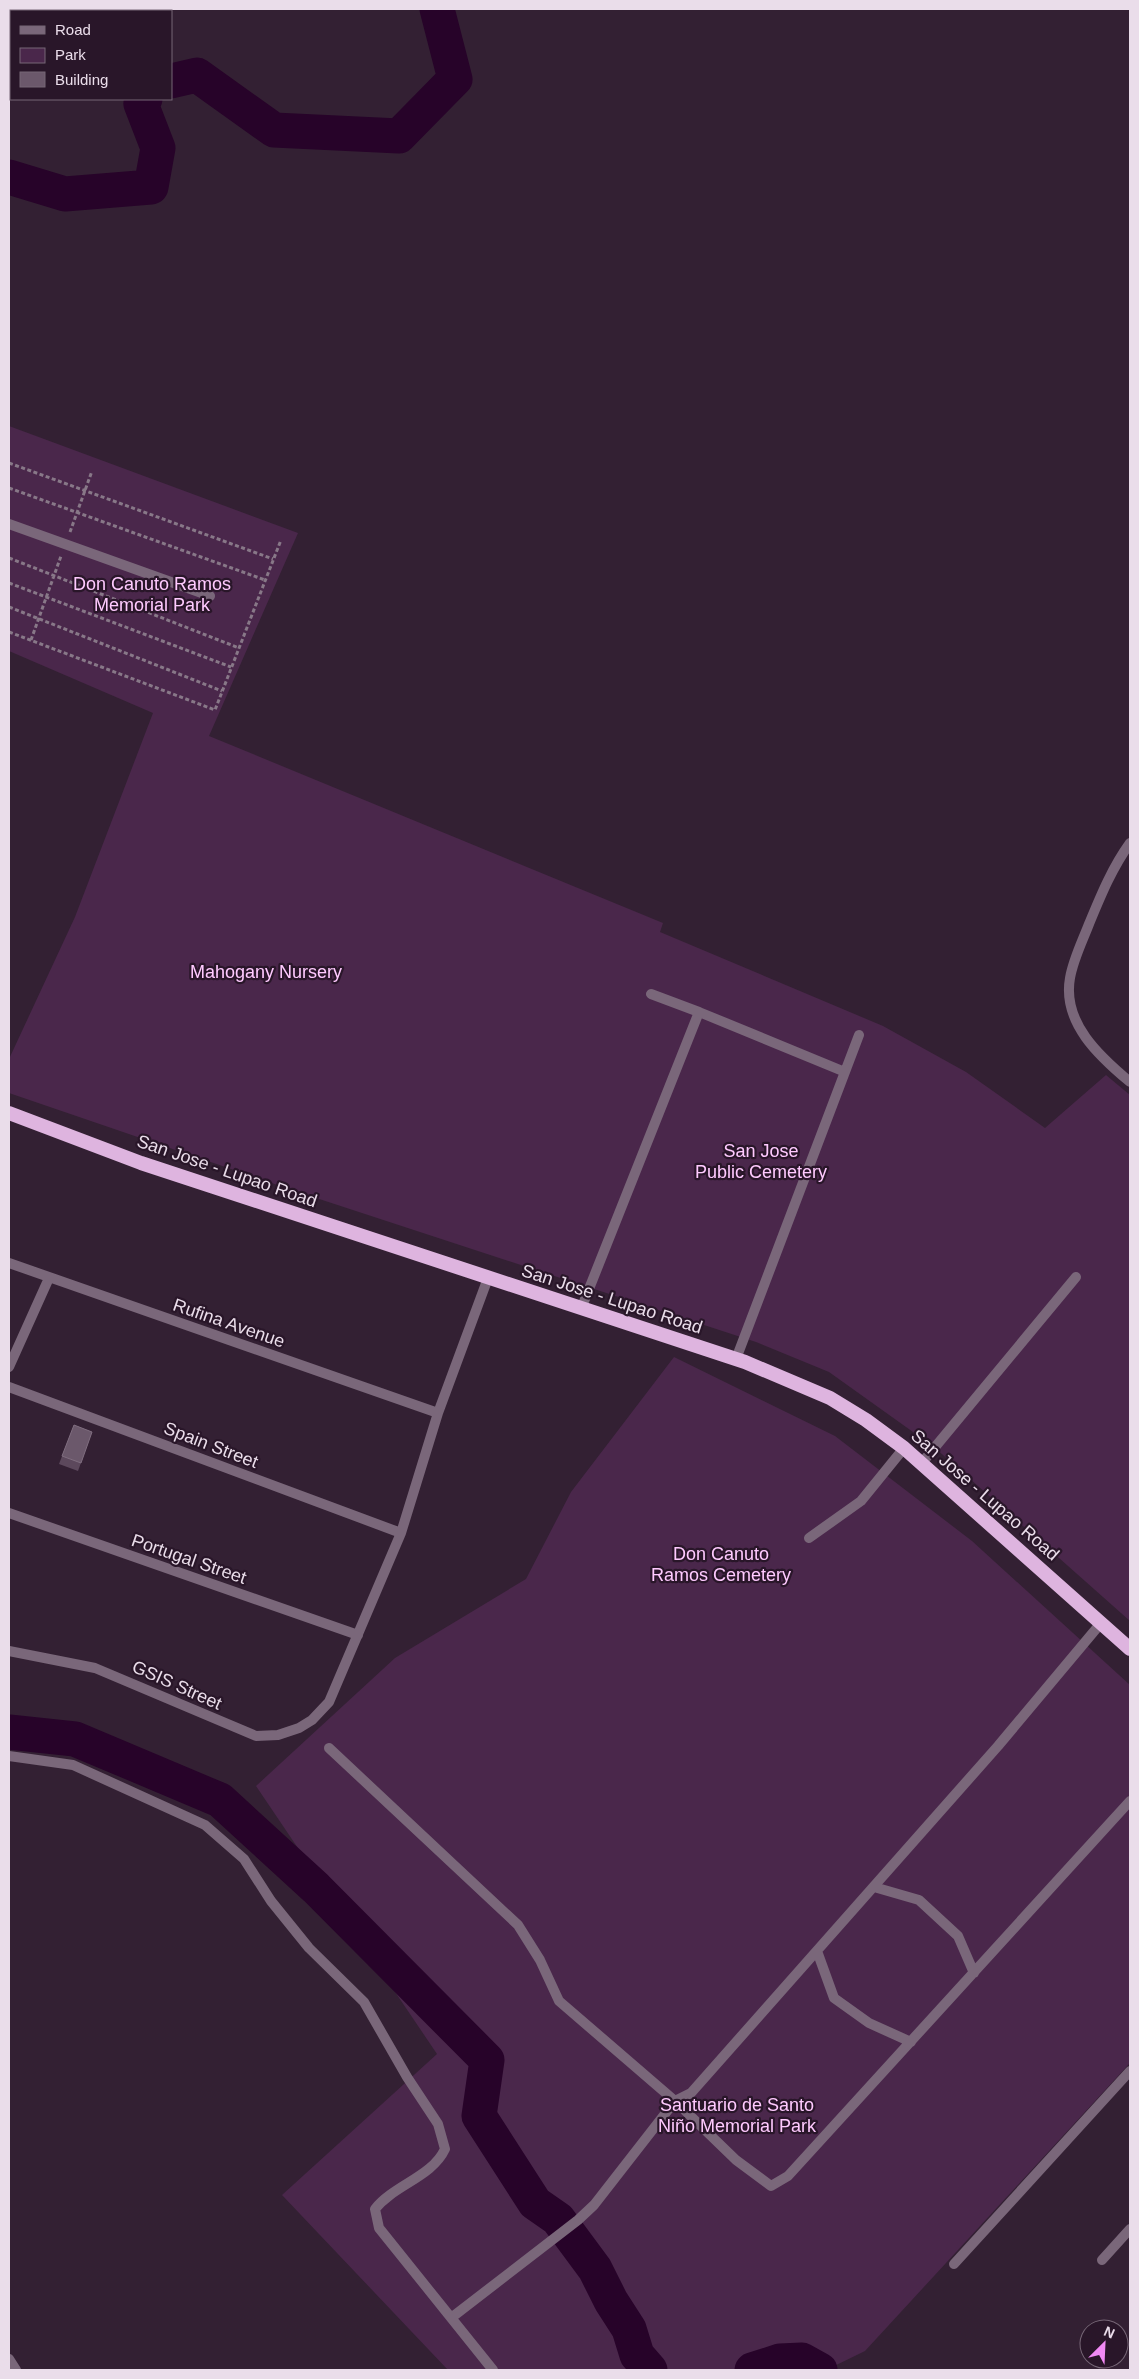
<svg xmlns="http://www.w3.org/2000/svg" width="1139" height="2379" viewBox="0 0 1139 2379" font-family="Helvetica,sans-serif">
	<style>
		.green { fill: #4a274b }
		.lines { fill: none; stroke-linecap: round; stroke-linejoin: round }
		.river { stroke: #270329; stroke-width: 35 }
		.path { stroke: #887888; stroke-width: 3; stroke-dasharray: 4 2.5; stroke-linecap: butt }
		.service { stroke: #7a677a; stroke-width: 10 }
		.minor { stroke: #7a677a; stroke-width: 10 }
		.trunk { stroke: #deb4df; stroke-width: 14 }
		.wall { fill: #5c485c }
		.building { fill: #6b586b; stroke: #7f6d7f }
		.labels { text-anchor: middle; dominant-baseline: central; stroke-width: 4.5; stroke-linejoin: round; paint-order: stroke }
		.park-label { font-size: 18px; fill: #ffcaff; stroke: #291629 }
		.street-label { font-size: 18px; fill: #eaddea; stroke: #291629 }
	</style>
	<rect width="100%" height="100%" fill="#332033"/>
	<path class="green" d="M9,426L298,533L209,736L663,923L660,932L883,1026L966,1072L1045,1128L1106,1075L1130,1095V1621L934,1447L829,1372L756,1342L304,1194L9,1093V1059L75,917L153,713L9,651Z
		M674,1357L835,1436L972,1541L1130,1685V2063L865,2351L826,2370H448L282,2195L437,2054L256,1786L395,1658L526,1579L571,1492Z"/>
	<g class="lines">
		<path class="river" d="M171,81L197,75L274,130L399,136L455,79L437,9
			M9,177L65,194L151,187L158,148L141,104L145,99
			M9,1732L75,1739L220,1800L316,1888L487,2060L479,2116L535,2203L558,2219L595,2269L611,2301L629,2329L637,2355L650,2370
			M752,2370L780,2361L802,2360L820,2370"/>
		<path class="path" d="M9,463L273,559
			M9,488L265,580
			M70,532L92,471
			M9,558L239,648
			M9,583L231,667
			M9,607L222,691
			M9,632L215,710L281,540
			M31,640L61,556"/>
		<path class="service" d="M9,524L210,596
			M651,994L699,1012L845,1072
			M581,1309L699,1012
			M736,1359L859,1035
			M921,1464L1076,1277
			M809,1538L861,1501L904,1448
			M329,1748L518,1925L540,1960L559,2001L675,2101L736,2160L771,2186L788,2176L1130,1801
			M9,1756L73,1765L205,1825L244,1859L271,1901L309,1948L364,2002L407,2077L438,2124L445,2149C432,2177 394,2185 375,2209L379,2228L493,2370
			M874,1887L919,1900L958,1936L974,1973
			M817,1951L834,1998L869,2023L911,2042
			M451,2318L578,2220L594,2205L675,2101L691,2093L998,1746L1101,1623"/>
		<path class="minor" d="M1130,843C1112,868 1101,895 1089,924C1082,942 1073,960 1070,978C1062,1023 1100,1057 1130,1082
			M9,1263L438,1413
			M9,1367L49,1278
			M9,1387L401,1533
			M9,1513L358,1635
			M9,1651L95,1668L256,1736L278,1735L299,1728L312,1720L329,1702L401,1533L438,1413L488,1278
			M1102,2260L1130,2229
			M954,2264L1130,2071
			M9,2359L16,2370"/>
		<path class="trunk" d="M9,1113L141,1163L745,1362L830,1398L866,1420L904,1448L1130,1649"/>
	</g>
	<path class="wall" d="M74,1425L92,1432L78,1471L59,1464Z"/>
	<path class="building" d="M74,1425L92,1432L81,1463L62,1456Z"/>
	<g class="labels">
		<g class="park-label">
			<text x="152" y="584">Don Canuto Ramos<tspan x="152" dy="21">Memorial Park</tspan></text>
			<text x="266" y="972">Mahogany Nursery</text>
			<text x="761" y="1151">San Jose<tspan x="761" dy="21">Public Cemetery</tspan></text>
			<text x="721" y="1554">Don Canuto<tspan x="721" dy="21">Ramos Cemetery</tspan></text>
			<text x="737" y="2105">Santuario de Santo<tspan x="737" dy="21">Niño Memorial Park</tspan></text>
		</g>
		<g class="street-label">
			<text transform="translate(227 1171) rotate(19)">San Jose - Lupao Road</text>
			<text transform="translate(612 1299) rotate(18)">San Jose - Lupao Road</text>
			<text transform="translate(229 1323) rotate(19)">Rufina Avenue</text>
			<text transform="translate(211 1445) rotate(21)">Spain Street</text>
			<text transform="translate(985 1495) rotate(41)">San Jose - Lupao Road</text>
			<text transform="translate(189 1559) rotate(19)">Portugal Street</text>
			<text transform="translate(177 1685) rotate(24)">GSIS Street</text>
		</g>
	</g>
	<rect width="1139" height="2379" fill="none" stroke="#eaddea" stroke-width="20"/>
	<rect x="10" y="10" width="162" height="90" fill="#291629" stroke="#766676"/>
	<rect x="20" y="26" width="25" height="8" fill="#7a677a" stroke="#766676"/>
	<text x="55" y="35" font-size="15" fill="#eaddea">Road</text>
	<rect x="20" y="48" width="25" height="15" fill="#4a274b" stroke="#766676"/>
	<text x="55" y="60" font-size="15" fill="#eaddea">Park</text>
	<rect x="20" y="72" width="25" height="15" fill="#6b586b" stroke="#766676"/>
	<text x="55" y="85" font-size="15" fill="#eaddea">Building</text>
	<g transform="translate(1104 2344) rotate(24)"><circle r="24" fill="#291629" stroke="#766676"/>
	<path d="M0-4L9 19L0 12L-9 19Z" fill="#f18af4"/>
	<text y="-8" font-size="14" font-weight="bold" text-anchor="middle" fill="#eaddea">N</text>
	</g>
</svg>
